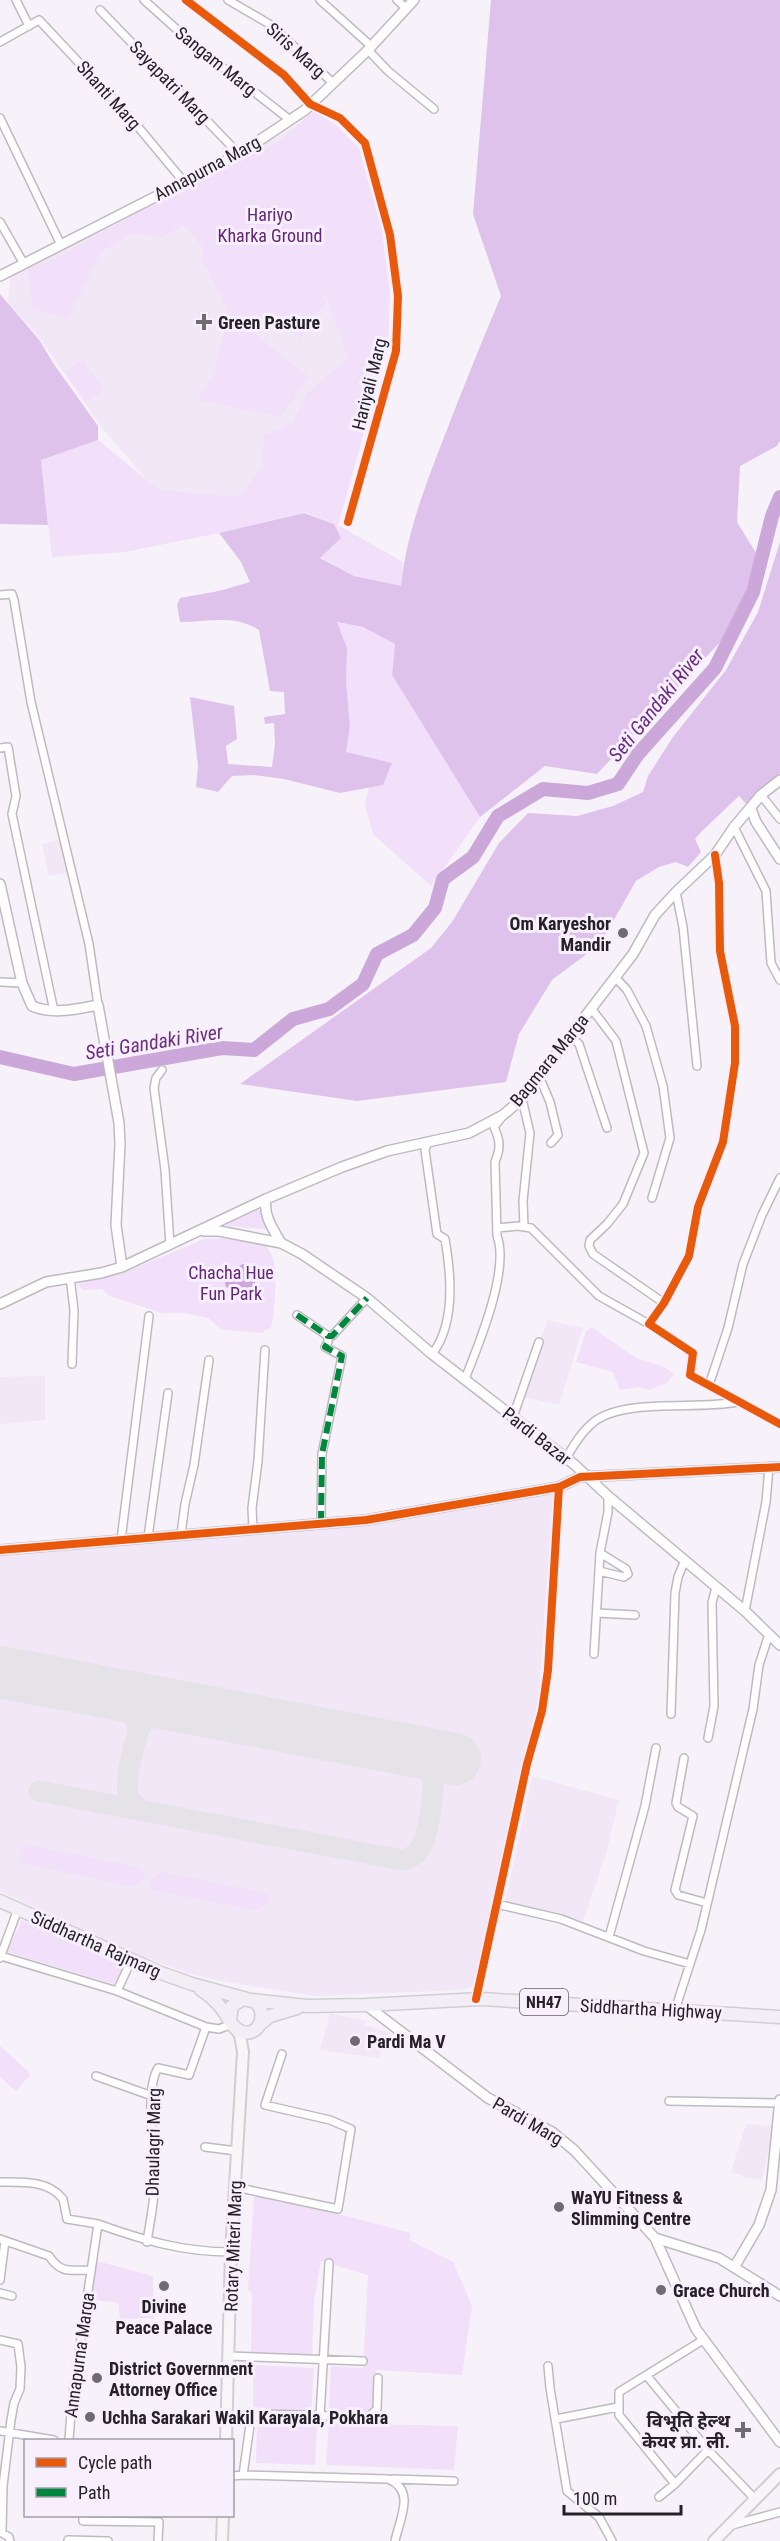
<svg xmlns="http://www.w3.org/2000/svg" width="780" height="2541" viewBox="0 0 780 2541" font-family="'Roboto Condensed','Noto Sans Devanagari',sans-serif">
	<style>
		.built { fill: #f1e7f6 }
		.green { fill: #f2dffa }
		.forest { fill: #dec2eb }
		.water { fill: #cca8da }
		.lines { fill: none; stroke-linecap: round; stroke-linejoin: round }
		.river { stroke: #cca8da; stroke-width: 14 }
		.taxiway { stroke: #e5e2e8; stroke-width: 21 }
		.runway { stroke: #e5e2e8; stroke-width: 52 }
		.street-casing { stroke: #bebac0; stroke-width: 10 }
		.secondary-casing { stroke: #bebac0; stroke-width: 12 }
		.primary-casing { stroke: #d0ced2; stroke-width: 14 }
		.highway-casing { stroke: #d0ced2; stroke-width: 15 }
		.street { stroke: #fefdfe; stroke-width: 7 }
		.secondary { stroke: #fefdfe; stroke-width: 9 }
		.primary { stroke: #f8f5f9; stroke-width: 10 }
		.highway { stroke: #f3eef5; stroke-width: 12 }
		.quiet { stroke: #00873e; stroke-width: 6; stroke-dasharray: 12 6; stroke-linecap: butt }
		.cycleway-casing { stroke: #f8effd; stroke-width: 11 }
		.cycleway { stroke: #e8590c; stroke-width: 8 }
		.poi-dot { fill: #6e6b71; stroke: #f8effd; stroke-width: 2 }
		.labels { text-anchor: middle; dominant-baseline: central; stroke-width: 6; stroke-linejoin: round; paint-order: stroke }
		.shield { fill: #f8effd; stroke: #646067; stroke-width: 1.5 }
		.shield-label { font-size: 16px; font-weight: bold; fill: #252227 }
		.street-label { font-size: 18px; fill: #252227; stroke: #f8effd }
		.park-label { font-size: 18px; fill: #622777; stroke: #f8effd }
		.poi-label { font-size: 18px; font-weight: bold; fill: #252227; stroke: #f8effd; text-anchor: start }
		.water-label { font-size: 20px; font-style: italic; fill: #692f7f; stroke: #f8effd }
	</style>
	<rect width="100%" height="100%" fill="#f7f2fa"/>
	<path class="built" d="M314,116L383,351L269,507L156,490L101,427L42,341L8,303L11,273L132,217Z
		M63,839L70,872L49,876L42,844Z
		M547,1320L583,1328L559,1405L523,1397Z
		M45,1376V1420L0,1424V1377Z
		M550,1493L553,1495L539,1694L478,1976L471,1987L460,1990L314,1996L221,1981L187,1973L117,1947L0,1891V1555L394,1522Z
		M532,1776L619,1800L606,1854L583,1921L564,1915L505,1903Z
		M330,2013L366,2021L365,2025L391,2033L378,2058L320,2050Z
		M746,2124L774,2126L762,2180L742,2177V2175L731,2172Z"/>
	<path class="green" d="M313,111L335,124L359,148L382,231L390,293L388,348L338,525L403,562L401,587L354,576L320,557L334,524L305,512L219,533L125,552L52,557L41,460L98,440L159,490L239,497L262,467L264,435L292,424L307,393L348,358L322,285L326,306L310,316L301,339L284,321L264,314L256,335L309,377L281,417L198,400L211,379L224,335L226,305L202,260L203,248L184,225L162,237L132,233L101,252L68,318L33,310L28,269L64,254L138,212L278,142Z
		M83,360L104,390L86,402L65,372Z
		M336,622L363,627L395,644L392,675L480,817L431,886L373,834L365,806L369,787L383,785L346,752L350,726L346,682L347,648Z
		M256,1209L260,1210L268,1225L266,1229L227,1226L226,1224L230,1221Z
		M204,1239C219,1238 253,1238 265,1246C282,1256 274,1312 271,1328L261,1333L225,1330L220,1329L208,1318L184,1313H162L109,1296L102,1289L83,1290L77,1284L133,1269Z
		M592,1327C606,1337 620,1348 635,1357C647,1363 665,1364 674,1374L667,1383L649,1390L640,1387L620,1390L613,1372L576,1362L586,1331Z
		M24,1844L141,1868L144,1873L142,1881L133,1887L18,1862Z
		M161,1872L270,1894L267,1904L257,1909H250L148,1889L151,1879Z
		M22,1920L124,1967L114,1984L7,1952Z
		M0,2046L31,2074L16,2091L0,2077Z
		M254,2196L338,2214L411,2233L409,2240L453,2262L472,2306L462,2375L376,2370L374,2410L371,2413L329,2410L331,2366L363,2368L368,2275L321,2261L314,2301L312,2356L251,2352L252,2293L248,2290Z
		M97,2261L153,2276L154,2318L120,2319L118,2303L89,2299Z
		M253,2365L314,2368L311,2413L253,2407Z
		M257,2421L312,2422L317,2426L315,2465L256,2463Z
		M329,2423L458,2426L454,2470L326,2465Z"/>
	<path class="forest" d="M491,0H780V441L777,446L740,466L737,522L756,553L737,624L597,774L545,766L480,817L392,675L395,644L363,627L337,622L347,648L346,682L350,726L346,752L392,763L383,785L340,793L284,779L254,775L232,776L218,792L196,787L198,766L190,697L234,706L237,739L226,746L228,764L272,767L275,744L274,723L265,724L264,717L285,714L284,692L270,691L259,630C235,614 207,622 180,622L177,605L180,598L219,591L250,582L241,562L219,533L304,513L334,524L341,538L320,558L354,576L401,586C406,537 423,491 441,445C460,395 480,346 501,296L473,214Z
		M0,294L40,341L53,363L98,426V440L41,460L48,525L0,524Z
		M780,542V773L747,805L739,796L700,833L695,839L701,852L688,867L676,862L659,867L636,881L600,944L552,980L519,1034L506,1082L357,1101L240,1084L431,948L452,922L499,843L528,813L577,816L613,806L643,792L648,776L673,737L726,670L758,612Z"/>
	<path class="water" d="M243,1264L251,1266L257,1276L254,1289L257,1298L253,1302L244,1300V1294L226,1287L224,1278L225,1274Z"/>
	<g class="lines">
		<path class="river" d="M0,1057L74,1074L222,1048L254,1050L293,1019L329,1009L363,984L377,954L413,935L435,908L443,879L473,857L498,816L543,789L588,793L618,784L638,754L715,668L753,592L772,516L780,497"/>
		<path class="taxiway" d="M108,1693C127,1699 136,1710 138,1731
			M39,1791L402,1860C410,1858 417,1855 421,1847C428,1835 436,1787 432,1773C428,1762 420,1755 409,1751
			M142,1810C135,1806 130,1802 128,1793C125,1779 136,1728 146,1717C155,1707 168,1706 180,1707"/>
		<path class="runway" d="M0,1672L455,1759"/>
		<defs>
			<path id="street" d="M16,0L29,26
				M144,0L193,44L290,120
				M186,0L284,75L310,104L340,118L365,143L390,235L398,296L396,351L348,522
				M228,0L271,25L333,83
				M320,0L371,46
				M397,0L406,8
				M100,10L239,154
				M0,42L39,20L129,116L184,182
				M368,50L388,71L434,109
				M0,118L61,245
				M0,222L24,264
				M0,595L12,594L14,600L31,702L89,944L98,1005
				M0,748L8,747L16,796L12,814L54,1011
				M761,795L780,819
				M734,827L766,891L771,963L780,980
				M715,855L719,883L720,951L735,1026V1063L723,1142L698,1207L689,1256L664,1303L649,1324L693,1353L690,1375L780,1424
				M676,892L683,927L697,1066
				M615,977L627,990L646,1026L663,1086L670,1138L652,1198
				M0,982L22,983
				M591,1008L616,1041L644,1153L623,1204L607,1224L590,1240L589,1246L593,1254L664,1303
				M570,1036L579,1044L607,1128
				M162,1070L156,1078L154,1088L165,1170L170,1245
				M539,1076L550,1102L558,1135L551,1143
				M522,1099L530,1133L523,1201L524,1227
				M427,1144L425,1150L437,1234L445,1239C451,1273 456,1324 432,1354
				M497,1228L518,1226L531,1228L599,1296L649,1324
				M70,1277L74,1310L72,1364
				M297,1315L328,1336H332L367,1298
				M465,1379C478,1346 510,1270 497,1236L495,1162C501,1148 500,1140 494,1127L502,1117
				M709,1385L728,1328L743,1264L762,1215L780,1178
				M513,1417L539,1342
				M566,1458C574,1445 582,1431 595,1421C626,1398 698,1410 737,1402
				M321,1523L322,1454L342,1356L325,1347L328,1342V1336
				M253,1529L252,1508L258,1461L265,1350
				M181,1534L185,1504L194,1465L209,1360
				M148,1537L168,1393
				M121,1540L149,1316
				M599,1571L624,1577L628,1574L626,1569L600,1553
				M745,1611L766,1502L769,1467
				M597,1613L635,1615
				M594,1654L600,1553L608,1512V1496
				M671,1714L675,1593L678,1577L685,1560
				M708,1738L714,1706L712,1603L716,1587
				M684,1758L676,1803L678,1807L693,1816L675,1890L678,1895L707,1903
				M497,1904L561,1919L644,1951L690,1964
				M609,1937L645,1806L656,1748
				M1,1956L117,1991
				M0,1958L18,1909
				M131,1961L117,1991L206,2027L219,2029L232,2024
				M476,1999L527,1764L542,1711L548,1670L559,1487
				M675,2010L701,1930L753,1709L759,1665L769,1634
				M96,2076L152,2096
				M669,2101L780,2103
				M205,2147L237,2151
				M0,2182C22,2182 48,2180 63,2199L67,2219L98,2224
				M235,2187L338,2209L351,2129L330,2120L265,2105L282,2054
				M0,2239L49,2256C61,2274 70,2270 91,2270
				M147,2242C150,2221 155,2199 155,2178C155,2150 144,2091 158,2068L189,2075L206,2027
				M0,2280L5,2241
				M0,2293L12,2296
				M0,2340L18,2344L21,2367L20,2389L14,2403L11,2420L3,2486L2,2533L9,2537L10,2541
				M229,2356L363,2361
				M548,2366L550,2388L567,2491L599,2517L612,2541
				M647,2376L708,2450L755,2499
				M320,2416L329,2263
				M556,2419L618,2407
				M0,2431L54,2440
				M69,2440L72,2399L98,2224C143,2240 182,2252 231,2252
				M243,2475L251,2418L263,2414L369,2417L377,2409L378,2378
				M232,2476L243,2475L388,2479C416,2490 400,2518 395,2541
				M393,2479L454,2481
				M675,2484L619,2415V2392L703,2340
				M659,2497L675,2484L708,2450
				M83,2516V2521L159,2522L158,2541
				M732,2525L780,2512
				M68,2540L108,2541"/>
			<path id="secondary" d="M0,276L239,154L305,110L368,50L414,0
				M751,809L756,822L780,859
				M0,884L22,983L32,1006C53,1015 77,1009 98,1005L119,1123L120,1144L116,1225L122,1267
				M266,1199C263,1215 273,1229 281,1243
				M204,1231H219L281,1243L302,1254L367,1298L432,1354L575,1465L608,1496L745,1611L780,1645
				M0,1304L46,1282L101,1273L122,1267L266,1199L342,1167L387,1151L469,1133L503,1115L522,1099L633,954L655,915L676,892L715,855L734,827L761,795L780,780
				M0,1550L366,1520L559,1487L580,1477L780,1467
				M366,2005L488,2098L552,2132L574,2150L655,2238L696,2329L780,2442
				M655,2238L719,2258L780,2296
				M735,2266L759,2225L771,2190L780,2100"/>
			<path id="primary" d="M226,2440L231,2252L243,2052L240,2035L234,2027
				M222,2541L223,2516
				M714,2541L780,2474"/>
			<path id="highway" d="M0,1901L161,1973L192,1984L247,1999
				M201,1990C209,1995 216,2001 222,2009C228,2016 231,2027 240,2031C259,2039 268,2014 256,2002L243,1999L232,2006L230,2019
				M252,2000L307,2006L366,2005L481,1999L780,2017
				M259,2025L270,2016L297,2008"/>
		</defs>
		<use href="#street" class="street-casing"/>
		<use href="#secondary" class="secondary-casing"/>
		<use href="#primary" class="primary-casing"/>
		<use href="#highway" class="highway-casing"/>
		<use href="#street" class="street"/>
		<use href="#secondary" class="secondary"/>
		<use href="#primary" class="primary"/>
		<use href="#highway" class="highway"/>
		<path class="quiet" d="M297,1315L328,1336H332L367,1298
			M321,1523L322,1454L342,1356L325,1347L328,1342V1336"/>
		<defs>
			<path id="cycleway" d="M186,0L284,75L310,104L340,118L365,143L390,235L398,296L396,351L348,522
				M715,855L719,883L720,951L735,1026V1063L723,1142L698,1207L689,1256L664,1303L649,1324L693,1353L690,1375L780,1424
				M0,1550L366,1520L559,1487L580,1477L780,1467
				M476,1999L527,1764L542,1711L548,1670L559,1487"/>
		</defs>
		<use href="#cycleway" class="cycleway-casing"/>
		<use href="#cycleway" class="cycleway"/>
	</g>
	<g class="poi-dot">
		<path d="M201 313h6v6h6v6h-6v6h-6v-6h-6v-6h6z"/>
		<circle cx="623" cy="933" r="6"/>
		<circle cx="355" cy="2041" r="6"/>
		<circle cx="559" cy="2207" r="6"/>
		<circle cx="164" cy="2286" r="6"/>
		<circle cx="661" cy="2290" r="6"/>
		<circle cx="97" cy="2378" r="6"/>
		<circle cx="90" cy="2417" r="6"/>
		<path d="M740 2421h6v6h6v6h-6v6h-6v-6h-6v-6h6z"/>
	</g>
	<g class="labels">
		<rect class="shield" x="520" y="1989" width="48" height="26" rx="4.5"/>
		<g class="shield-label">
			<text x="544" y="2002">NH47</text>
		</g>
		<g class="street-label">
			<text transform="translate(296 50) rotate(42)">Siris Marg</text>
			<text transform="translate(216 61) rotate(39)">Sangam Marg</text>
			<text transform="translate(170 82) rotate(46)">Sayapatri Marg</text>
			<text transform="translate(109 95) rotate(48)">Shanti Marg</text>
			<text transform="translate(207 168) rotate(-28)">Annapurna Marg</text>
			<text transform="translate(369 384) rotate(-76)">Hariyali Marg</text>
			<text transform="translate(549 1060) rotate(-51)">Bagmara Marga</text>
			<text transform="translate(537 1436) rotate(38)">Pardi Bazar</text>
			<text transform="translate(96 1944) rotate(24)">Siddhartha Rajmarg</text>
			<text transform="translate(651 2009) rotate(3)">Siddhartha Highway</text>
			<text transform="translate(528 2121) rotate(30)">Pardi Marg</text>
			<text transform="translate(153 2142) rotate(-89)">Dhaulagri Marg</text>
			<text transform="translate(233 2246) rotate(-88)">Rotary Miteri Marg</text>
			<text transform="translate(79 2355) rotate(-82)">Annapurna Marga</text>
		</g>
		<g class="park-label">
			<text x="270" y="214">Hariyo<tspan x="270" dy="21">Kharka Ground</tspan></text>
			<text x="231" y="1272">Chacha Hue<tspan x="231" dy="21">Fun Park</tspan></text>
		</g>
		<g class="poi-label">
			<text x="218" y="322">Green Pasture</text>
			<text x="611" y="923" text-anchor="end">Om Karyeshor<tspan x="611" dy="21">Mandir</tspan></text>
			<text x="367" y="2041">Pardi Ma V</text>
			<text x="571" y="2197">WaYU Fitness &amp;<tspan x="571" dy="21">Slimming Centre</tspan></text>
			<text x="673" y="2290">Grace Church</text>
			<text x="164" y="2306" text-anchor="middle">Divine<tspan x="164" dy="21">Peace Palace</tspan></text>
			<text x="109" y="2368">District Government<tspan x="109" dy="21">Attorney Office</tspan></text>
			<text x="102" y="2417">Uchha Sarakari Wakil Karayala, Pokhara</text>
			<text x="730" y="2420" text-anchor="end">विभूति हेल्थ<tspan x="730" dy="21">केयर प्रा. ली.</tspan></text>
		</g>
		<g class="water-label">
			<text transform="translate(656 705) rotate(-51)">Seti Gandaki River</text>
			<text transform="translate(154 1042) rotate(-9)">Seti Gandaki River</text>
		</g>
	</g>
	<rect x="24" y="2439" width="210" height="78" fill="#f8effd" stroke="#a49da7" stroke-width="1.5"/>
	<rect x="36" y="2458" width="30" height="9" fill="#e8590c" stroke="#a49da7" stroke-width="1.5"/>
	<text x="78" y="2469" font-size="18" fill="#252227">Cycle path</text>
	<rect x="36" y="2488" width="30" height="9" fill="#00873e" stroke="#a49da7" stroke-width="1.5"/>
	<text x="78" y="2499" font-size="18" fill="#252227">Path</text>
	<path d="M564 2505v9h117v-9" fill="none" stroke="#252227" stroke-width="3"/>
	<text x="573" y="2505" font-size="18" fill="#252227" stroke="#f8effd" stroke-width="4.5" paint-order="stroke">100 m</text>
</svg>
